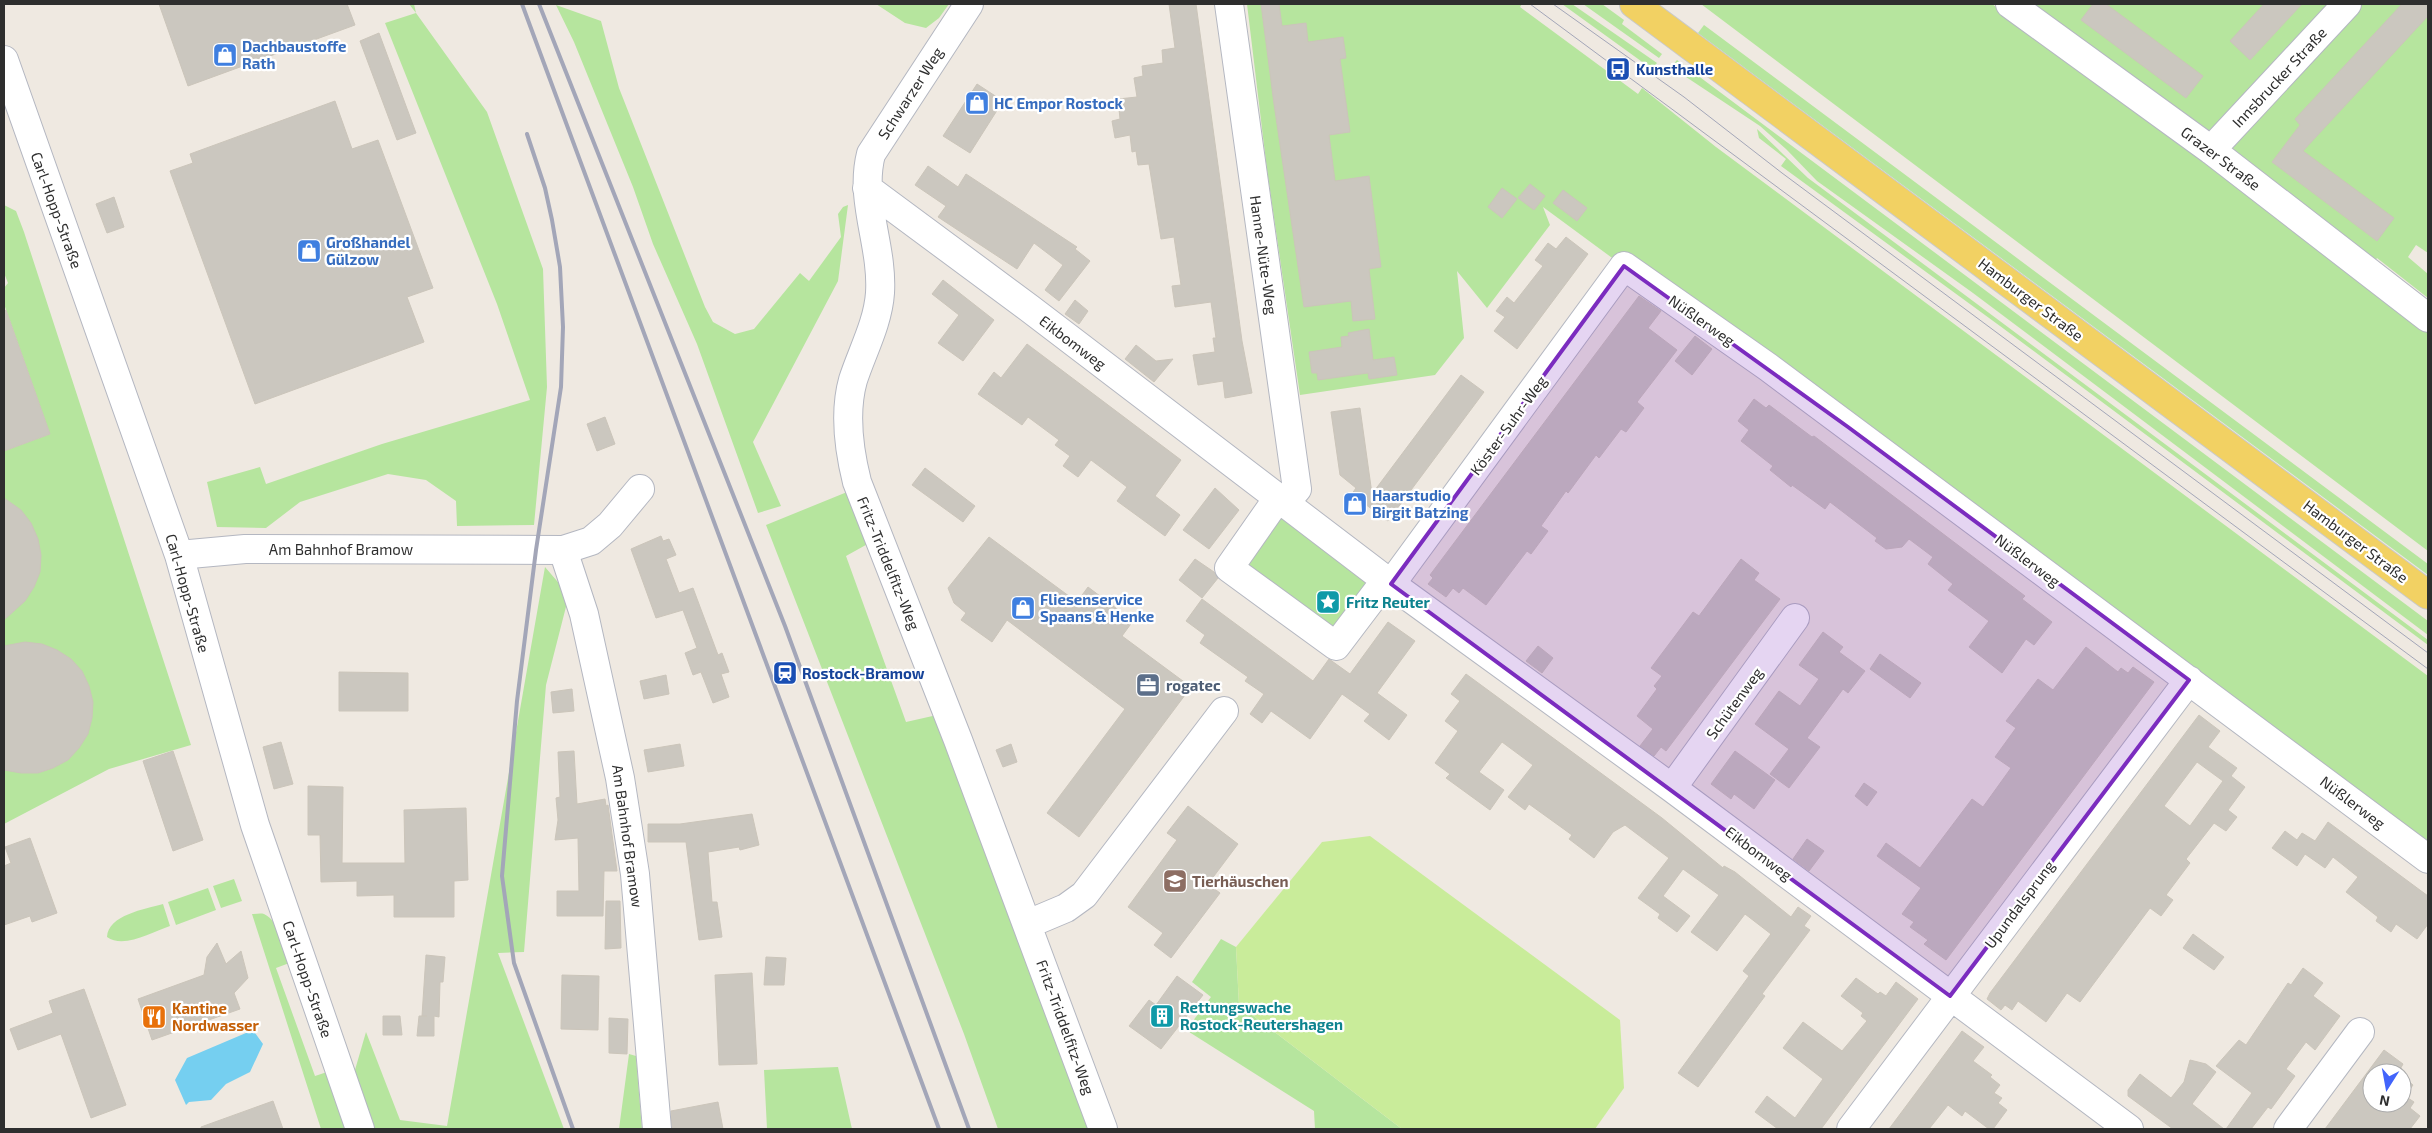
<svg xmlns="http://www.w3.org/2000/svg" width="2432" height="1133" viewBox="0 0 2432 1133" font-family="'Exo 2',sans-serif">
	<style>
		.green { fill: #b6e59e }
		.pitch { fill: #c9ec9a }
		.water { fill: #75cff0 }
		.building { fill: #cbc7bf; stroke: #cbc5ba; fill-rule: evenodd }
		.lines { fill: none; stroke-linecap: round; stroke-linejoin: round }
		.minor-casing { stroke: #b4b7c1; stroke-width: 30 }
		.major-casing { stroke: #c9c9c9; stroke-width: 30 }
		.minor { stroke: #fff; stroke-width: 28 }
		.major { stroke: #f2d163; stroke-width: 28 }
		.tram { stroke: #a3a6b8; stroke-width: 1 }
		.rail { stroke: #a3a6b8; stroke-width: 4 }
		.marked { fill: #7b2cbf; fill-opacity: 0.2; stroke: #7b2cbf; stroke-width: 4; stroke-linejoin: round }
		.labels { text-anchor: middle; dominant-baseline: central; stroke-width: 4.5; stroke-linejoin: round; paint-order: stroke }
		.shop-label { font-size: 15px; font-weight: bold; fill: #366cbe; stroke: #fff; text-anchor: start }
		.transit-label { font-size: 15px; font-weight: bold; fill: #164399; stroke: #fff; text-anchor: start }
		.street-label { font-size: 15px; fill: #2e2e2e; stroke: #fff }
		.culture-label { font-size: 15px; font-weight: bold; fill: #0d838f; stroke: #fff; text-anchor: start }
		.service-label { font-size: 15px; font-weight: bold; fill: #4e5e75; stroke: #fff; text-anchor: start }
		.education-label { font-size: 15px; font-weight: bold; fill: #785e54; stroke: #fff; text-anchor: start }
		.food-label { font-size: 15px; font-weight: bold; fill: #c56008; stroke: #fff; text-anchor: start }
	</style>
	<rect width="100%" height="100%" fill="#efe9e1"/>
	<path class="green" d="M409,4H414L416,13L487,112L543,269L547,387L534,525L457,526L456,501L426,480L388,474L300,502L266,528L217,527L207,482L260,467L266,484L382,444L530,400L497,304L385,23L416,13Z
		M876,4H949L939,18L926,28L905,23Z
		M1247,4H1522L1520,7L1638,94L1642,88L1716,147L2428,676V859L1543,207L1550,225L1487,308L1457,271L1464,338L1435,375L1300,395L1267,170Z
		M1562,4H1572L1657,63L1652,69Z
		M1583,4H1602L1624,20L1622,24L1662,54L1659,58Z
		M1701,4H1992L2143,115L2362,279L2428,332V551Z
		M2030,4H2330L2207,134Z
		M2360,4H2428V253L2416,245L2408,257L2428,274V298L2377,258L2375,261L2233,153L2232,143Z
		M556,5L601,21L619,88L705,307L713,322L735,334L754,329L800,273L809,281L841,237L838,214L843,207L848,205L838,281L753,442L781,506L758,513L697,344L653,244L633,187L574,42Z
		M1704,25L2428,564V575L1698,33Z
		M1677,60L2428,621V635L1973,293L1817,181L1786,149L1760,126L1671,67Z
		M1757,129L1808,178L2428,640V645L2000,326L1781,166L1786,159L1759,138Z
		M4,205L16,211L24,232L191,745L109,769L4,824V451L50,434L4,304V288L8,283L4,273Z
		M852,490L873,541L846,556L906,722L937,715L1091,1129H998L964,1034L766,525Z
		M1282,516L1371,580L1341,626L1328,630L1247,573V558Z
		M545,567L569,595L546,685L524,952L498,953L564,1129H360L348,1094L366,1032L400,1120L447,1126Z
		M234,879L242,901L221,908L213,886Z
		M208,888L216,910L176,925L168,902Z
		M163,904L170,926C152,932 124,949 107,937C108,915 145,909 163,904Z
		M252,914C255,914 261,913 264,914C278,920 287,949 292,962L276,968L315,1076L330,1071L347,1123L345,1129H321Z
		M1221,939L1236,947L1239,1005L1402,1129H1315L1314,1111L1186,1030L1211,997L1192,982Z
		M629,1054L636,1056L642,1129H619Z
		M838,1067L852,1129H767L764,1070Z"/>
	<path class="pitch" d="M1370,836L1620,1020L1624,1088L1595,1129H1402L1239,1005L1236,947L1322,842Z"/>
	<path class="water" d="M253,1030L263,1044L250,1072L226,1084L211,1100L189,1102L186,1105L175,1080L187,1058Z"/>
	<path class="building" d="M159,4H347L355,25L188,86Z
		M1169,4H1196L1242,341L1252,393L1225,398L1223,381L1198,385L1193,355L1215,352L1213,338H1216L1211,302L1175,307L1172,286L1181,285L1174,237L1161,239L1149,164L1138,165L1136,151L1132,152L1130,135L1115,138L1112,121L1120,119L1118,99L1137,97L1134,78L1143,76L1142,66L1163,63L1162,50L1175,48Z
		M1261,4H1279L1282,26L1306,23L1308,42L1343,37L1346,58L1340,59L1350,132L1329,135L1335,181L1369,176L1381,267L1369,269L1375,319L1353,321L1351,301L1304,307L1274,104Z
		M2093,4H2106L2203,76L2186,98L2081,20Z
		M2264,4H2302L2250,60L2230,41Z
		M2402,4H2428V16L2303,151L2394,218L2377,241L2272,162L2300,125L2295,119Z
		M379,33L416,133L397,140L360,41Z
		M977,84L1003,101L970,153L943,136Z
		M335,101L352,149L378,140L433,288L407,297L424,342L255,404L170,171L193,163L190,154Z
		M928,166L958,187L966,174L1077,247L1075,249L1090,261L1059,301L1045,290L1063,265L1034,243L1017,269L938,217L946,206L915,185Z
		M1530,184L1545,196L1534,210L1518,198Z
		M1502,188L1517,199L1502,218L1488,207Z
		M1563,190L1587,208L1577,221L1553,203Z
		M114,197L124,227L107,233L96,204Z
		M1566,237L1588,254L1517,349L1494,331L1505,317L1496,311L1507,297L1514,303L1543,266L1535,260L1548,243L1556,249Z
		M943,280L994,320L963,361L938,343L959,315L932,294Z
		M1639,296L1661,311L1648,328L1677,350L1637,402L1644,408L1626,432L1621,429L1599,458L1596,455L1568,493L1566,491L1541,526L1548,531L1531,554L1527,551L1486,605L1463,588L1459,593L1453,588L1446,597L1428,584L1433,578L1430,575Z
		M1075,300L1088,311L1079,324L1065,314Z
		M6,310L50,434L4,451V311Z
		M1369,329L1373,360L1394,357L1397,375L1369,379L1368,373L1318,380L1317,373H1312L1309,352L1342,347L1341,337L1349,336L1348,333Z
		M1695,336L1712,349L1692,375L1675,361Z
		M1027,344L1181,460L1155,496L1180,515L1165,536L1117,501L1127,487L1091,460L1078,477L1063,466L1070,456L1055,445L1059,440L1028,417L1022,425L978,394L994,372L1001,378Z
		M1136,345L1156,361L1173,359L1154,382L1125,359Z
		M1461,375L1484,392L1388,521L1365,504L1357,515L1344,505L1356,488L1340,475L1331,412L1360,408L1372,494Z
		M1754,399L1766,408L1769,405L1812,437L1814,436L2025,596L2022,599L2052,622L2034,645L2026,639L2002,673L1969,647L1989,621L1948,590L1953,584L1928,564L1933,557L1909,539L1902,547L1886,549L1875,541L1877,538L1830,502L1825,509L1792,485L1791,487L1770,470L1773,466L1741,441L1749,430L1738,421Z
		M605,417L615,444L597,451L587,424Z
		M925,468L975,506L963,522L912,485Z
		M1215,488L1239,510L1209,549L1183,530Z
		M4,498L21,510L31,523L38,539L41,555L40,572L34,587L25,601L4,620Z
		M661,536L663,541L669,539L676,555L666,559L679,593L693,588L718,655L722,653L729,672L721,674L729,697L713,703L701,672L693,675L685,653L697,648L683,610L656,618L631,549Z
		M989,537L1077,602L1088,587L1133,621L1122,636L1191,687L1079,837L1047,813L1125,709L1007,620L992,642L961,620L966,613L954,603L948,588Z
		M1195,559L1214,572L1218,578L1202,598L1179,580Z
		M1741,559L1759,573L1754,580L1780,599L1666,751L1661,747L1654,756L1640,746L1653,729L1637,716L1657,689L1654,686L1662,676L1651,668L1693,612L1699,616Z
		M1202,599L1313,681L1329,659L1350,674L1388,622L1415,641L1377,693L1407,715L1389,740L1364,721L1370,714L1342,694L1310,739L1271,711L1262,723L1250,714L1264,694L1245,681L1248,677L1200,643L1205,635L1186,621Z
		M1823,632L1843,647L1839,652L1865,671L1848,693L1843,689L1807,738L1820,747L1789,788L1770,774L1789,749L1755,724L1779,691L1800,706L1819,679L1799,665Z
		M25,642L42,644L57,650L71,659L82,671L89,686L93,702L92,718L88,734L79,748L68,760L53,768L38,773H21L4,770V646Z
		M1538,646L1553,658L1542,673L1526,661Z
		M2086,647L2118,672L2121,668L2128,673L2133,667L2154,682L1946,960L1924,944L1928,940L1910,927L1914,922L1902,914L1921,888L1877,856L1886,843L1920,868L1972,799L1983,807L2011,768L1995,757L2016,728L2006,721L2038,679L2053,690Z
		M1880,654L1921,683L1910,698L1870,669Z
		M339,672L408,673V711H339Z
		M1466,674L1662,818L1723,868L1724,866L1735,872L1791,917L1798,907L1811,916L1804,926L1810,930L1762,994L1765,996L1698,1087L1678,1073L1749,976L1743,971L1771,934L1745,914L1717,951L1691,932L1719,895L1683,869L1663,896L1690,916L1677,932L1658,918L1660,914L1638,898L1669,858L1625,825L1613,832L1594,858L1569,839L1572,835L1529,804L1525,810L1508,797L1533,765L1502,742L1479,772L1504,790L1490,810L1446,778L1450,774L1435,763L1458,731L1445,721L1460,701L1451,694Z
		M666,675L669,694L644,699L640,681Z
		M572,689L574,711L553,713L551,692Z
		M2199,715L2220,731L2208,747L2237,768L2231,776L2245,787L2228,810L2237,817L2226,831L2214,823L2186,859L2190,863L2166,895L2173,900L2161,916L2150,908L2080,1002L2067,993L2046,1022L2018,1001L2012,1010L2005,1005L2001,1010L1987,999L1990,993ZM2197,762L2223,781L2190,826L2164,806Z
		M281,742L293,784L274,789L263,747Z
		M680,744L684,766L648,772L644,750Z
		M1011,744L1017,762L1003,767L996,750Z
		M173,751L203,840L173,851L143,761Z
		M574,751L577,804L605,799L606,806L608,805L617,871H604L603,916H557V891H579L578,838L555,840L558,820L556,798L560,797L558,752Z
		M1735,751L1775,780L1754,809L1734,794L1731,799L1711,784Z
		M1864,783L1877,792L1867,806L1855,796Z
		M308,786L343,787L342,863H405L404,810L466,808L468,880L454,881V917H394V895L357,896V881L321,882L320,835H308Z
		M1188,806L1238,844L1208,884L1220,893L1171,958L1154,945L1163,933L1128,907L1177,840L1167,833Z
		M752,814L759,845L740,850L739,847L708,852L712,902H717L722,937L699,940L686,842H648V824H680Z
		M2328,822L2428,896V924L2417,939L2396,924L2391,932L2376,921L2378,917L2346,892L2358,877L2333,857L2325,868L2305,854L2297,866L2272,848L2285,831L2297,840L2302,833L2315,841Z
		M30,838L57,913L32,922L30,916L4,925V866L11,863L5,847Z
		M1807,839L1824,851L1809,871L1793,859Z
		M606,901H620L621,948L605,949Z
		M2193,934L2224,957L2214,970L2183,948Z
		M217,943L226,964L241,951L248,978L234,993L240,1009L152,1040L138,999L204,975L207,957Z
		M426,955L445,957L443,982H440L439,1017L434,1016V1036H417L419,1016H427H422Z
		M766,957L786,958L784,985H764Z
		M2303,968L2323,983L2313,996L2340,1016L2315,1050L2306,1042L2286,1069L2295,1076L2271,1109L2268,1107L2251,1129H2226L2252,1093L2216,1066L2239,1040L2246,1045L2288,983L2291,985Z
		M752,973L757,1064L719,1065L715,975Z
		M562,975L599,976L598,1030L561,1029Z
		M1177,976L1203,995L1161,1049L1129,1026L1149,1000L1156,1005Z
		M1856,978L1878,994L1880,992L1886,996L1896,982L1918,999L1821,1129H1778L1755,1112L1767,1096L1795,1118L1823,1079L1783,1048L1803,1022L1842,1051L1867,1021L1861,1016L1863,1013L1841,996Z
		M84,989L126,1105L91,1118L61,1034L18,1050L10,1029L53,1013L49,1001Z
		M383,1016H400L402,1035H383Z
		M609,1018L628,1019L627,1054L609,1053Z
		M1962,1031L1984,1047L1973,1061L1992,1075L1990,1077L2000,1085L1994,1093L2002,1098L1998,1103L2007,1110L1993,1129H1989L1965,1111L1962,1116L1948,1105L1929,1129H1889Z
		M2384,1050L2403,1064L2398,1073H2372V1103H2402V1076L2413,1085L2405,1096L2414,1102L2410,1108L2420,1116L2410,1129H2325Z
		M2190,1060L2206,1064L2216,1072L2192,1104L2224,1129H2173L2128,1096V1090L2140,1074L2171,1098L2184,1082Z
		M273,1101L283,1129H201V1127Z
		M718,1102L723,1129H672L671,1111Z"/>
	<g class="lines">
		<defs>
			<path id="minor" d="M969,4L871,154C859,201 883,245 880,293C878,323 862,352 853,380C844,412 849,450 857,482L958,740L1103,1129
				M1229,4L1297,489L1285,503
				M2010,4L2211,150L2428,318
				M4,60L179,555L255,825L360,1129
				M2211,150L2347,4
				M867,188L1029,308L1391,584L1672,788L2129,1129
				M1278,498L1229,568L1336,646L1386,580
				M563,550L584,614L620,778L635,874L657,1129
				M179,555L245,549L563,550L591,541L610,525L640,489
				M1391,584L1624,266L1768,367L2428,859
				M1672,788L1795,618
				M1028,924L1066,908L1084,895L1224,711
				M1851,1129L2189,680
				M2288,1129L2360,1032"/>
			<path id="major" d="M1634,4L2428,595"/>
		</defs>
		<use href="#minor" class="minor-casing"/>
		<use href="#major" class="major-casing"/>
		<use href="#minor" class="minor"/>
		<use href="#major" class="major"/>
		<path class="tram" d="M1530,4L2428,669
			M1553,4L1684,97L1782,173L2428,653"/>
		<path class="rail" d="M522,4L939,1129
			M539,4L785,626L969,1129
			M527,134L545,188L552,220L560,267L563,327L561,387L536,550L517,701L502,876L514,963L573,1129"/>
	</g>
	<path class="marked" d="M1624,266L1848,427L2189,680L1950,996L1391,584Z"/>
	<defs>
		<symbol id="shop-square" viewBox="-11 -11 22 22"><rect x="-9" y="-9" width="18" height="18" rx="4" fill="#3f7fe0" stroke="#fff"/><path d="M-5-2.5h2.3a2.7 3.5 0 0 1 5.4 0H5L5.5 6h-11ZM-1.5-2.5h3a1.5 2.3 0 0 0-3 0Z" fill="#fff"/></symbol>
		<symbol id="bus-square" viewBox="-11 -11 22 22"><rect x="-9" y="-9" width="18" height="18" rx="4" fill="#1a4fb4" stroke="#fff"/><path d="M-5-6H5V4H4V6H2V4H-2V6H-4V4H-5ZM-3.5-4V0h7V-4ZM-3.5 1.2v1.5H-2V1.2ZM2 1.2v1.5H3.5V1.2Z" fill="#fff"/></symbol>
		<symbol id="sight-square" viewBox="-11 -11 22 22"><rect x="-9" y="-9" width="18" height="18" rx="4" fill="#0f9aa8" stroke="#fff"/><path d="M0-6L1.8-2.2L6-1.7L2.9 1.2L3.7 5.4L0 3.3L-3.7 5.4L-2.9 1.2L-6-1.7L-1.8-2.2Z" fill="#fff"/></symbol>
		<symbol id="station-square" viewBox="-11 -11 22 22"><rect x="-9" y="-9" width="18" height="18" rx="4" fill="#1a4fb4" stroke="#fff"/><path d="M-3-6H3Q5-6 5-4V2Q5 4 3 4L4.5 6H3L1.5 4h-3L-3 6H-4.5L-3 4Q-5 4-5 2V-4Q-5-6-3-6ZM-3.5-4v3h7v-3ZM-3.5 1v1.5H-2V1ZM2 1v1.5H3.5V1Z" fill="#fff"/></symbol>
		<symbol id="office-square" viewBox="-11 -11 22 22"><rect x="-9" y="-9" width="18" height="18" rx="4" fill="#5c6f8a" stroke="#fff"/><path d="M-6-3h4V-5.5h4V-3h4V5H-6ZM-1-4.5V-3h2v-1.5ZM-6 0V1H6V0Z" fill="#fff"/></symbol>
		<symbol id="school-square" viewBox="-11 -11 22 22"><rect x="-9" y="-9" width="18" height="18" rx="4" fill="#8d6e63" stroke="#fff"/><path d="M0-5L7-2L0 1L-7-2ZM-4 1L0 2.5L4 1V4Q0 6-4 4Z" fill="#fff"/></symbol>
		<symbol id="building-square" viewBox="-11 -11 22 22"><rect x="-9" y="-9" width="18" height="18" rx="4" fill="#0f9aa8" stroke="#fff"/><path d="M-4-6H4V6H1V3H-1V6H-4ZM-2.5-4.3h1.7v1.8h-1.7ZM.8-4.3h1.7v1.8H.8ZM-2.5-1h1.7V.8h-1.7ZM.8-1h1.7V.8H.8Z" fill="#fff"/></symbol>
		<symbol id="restaurant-square" viewBox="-11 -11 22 22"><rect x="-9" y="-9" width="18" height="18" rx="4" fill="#e8710a" stroke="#fff"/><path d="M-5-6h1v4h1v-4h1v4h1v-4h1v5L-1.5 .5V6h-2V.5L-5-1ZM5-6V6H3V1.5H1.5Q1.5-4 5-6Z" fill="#fff"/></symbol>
	</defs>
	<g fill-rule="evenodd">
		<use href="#shop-square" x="211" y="41" width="28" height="28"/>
		<use href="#bus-square" x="1604" y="55" width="28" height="28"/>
		<use href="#shop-square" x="963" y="89" width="28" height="28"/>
		<use href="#shop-square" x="295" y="237" width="28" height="28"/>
		<use href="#shop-square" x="1341" y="490" width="28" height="28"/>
		<use href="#sight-square" x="1314" y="588" width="28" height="28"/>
		<use href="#shop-square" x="1009" y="594" width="28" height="28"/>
		<use href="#station-square" x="771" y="659" width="28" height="28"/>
		<use href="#office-square" x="1134" y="671" width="28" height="28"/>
		<use href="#school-square" x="1161" y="867" width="28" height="28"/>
		<use href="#building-square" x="1148" y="1002" width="28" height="28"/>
		<use href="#restaurant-square" x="140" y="1003" width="28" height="28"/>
	</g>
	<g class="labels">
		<g class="shop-label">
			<text x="242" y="46">Dachbaustoffe<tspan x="242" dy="17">Rath</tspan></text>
			<text x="994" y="103">HC Empor Rostock</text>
			<text x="326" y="242">Großhandel<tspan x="326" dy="17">Gülzow</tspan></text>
			<text x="1372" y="495">Haarstudio<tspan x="1372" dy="17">Birgit Batzing</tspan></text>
			<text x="1040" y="599">Fliesenservice<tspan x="1040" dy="17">Spaans &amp; Henke</tspan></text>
		</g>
		<g class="transit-label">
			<text x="1636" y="69">Kunsthalle</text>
			<text x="802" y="673">Rostock-Bramow</text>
		</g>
		<g class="street-label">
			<text transform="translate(2279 77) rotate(-47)">Innsbrucker Straße</text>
			<text transform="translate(910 93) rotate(-57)">Schwarzer Weg</text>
			<text transform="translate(2221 158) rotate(37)">Grazer Straße</text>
			<text transform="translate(57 210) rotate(70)">Carl-Hopp-Straße</text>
			<text transform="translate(1264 255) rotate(82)">Hanne-Nüte-Weg</text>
			<text transform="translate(2031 299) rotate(37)">Hamburger Straße</text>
			<text transform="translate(1702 320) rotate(35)">Nüßlerweg</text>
			<text transform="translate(1073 342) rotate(37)">Eikbomweg</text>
			<text transform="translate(1508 425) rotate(-54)">Köster-Suhr-Weg</text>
			<text transform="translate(2356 541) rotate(37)">Hamburger Straße</text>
			<text x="341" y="549">Am Bahnhof Bramow</text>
			<text transform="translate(2028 560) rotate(37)">Nüßlerweg</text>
			<text transform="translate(889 563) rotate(68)">Fritz-Triddelfitz-Weg</text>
			<text transform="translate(188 593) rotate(74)">Carl-Hopp-Straße</text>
			<text transform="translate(1734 703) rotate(-54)">Schütenweg</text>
			<text transform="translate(2353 802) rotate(37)">Nüßlerweg</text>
			<text transform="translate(628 836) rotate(82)">Am Bahnhof Bramow</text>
			<text transform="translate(1759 853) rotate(37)">Eikbomweg</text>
			<text transform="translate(2019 904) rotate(-53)">Upundalsprung</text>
			<text transform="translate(308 979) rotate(71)">Carl-Hopp-Straße</text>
			<text transform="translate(1066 1027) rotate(70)">Fritz-Triddelfitz-Weg</text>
		</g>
		<g class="culture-label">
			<text x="1346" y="602">Fritz Reuter</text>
			<text x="1180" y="1007">Rettungswache<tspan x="1180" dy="17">Rostock-Reutershagen</tspan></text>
		</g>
		<g class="service-label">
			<text x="1166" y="685">rogatec</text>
		</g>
		<g class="education-label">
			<text x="1192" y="881">Tierhäuschen</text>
		</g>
		<g class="food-label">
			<text x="172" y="1008">Kantine<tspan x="172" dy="17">Nordwasser</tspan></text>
		</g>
	</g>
	<rect width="2432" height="1133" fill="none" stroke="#2e2e2e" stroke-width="10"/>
	<g transform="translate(2387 1088) rotate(191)"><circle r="24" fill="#ffffff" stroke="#ababab"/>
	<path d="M0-4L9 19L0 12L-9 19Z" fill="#4264fb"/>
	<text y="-8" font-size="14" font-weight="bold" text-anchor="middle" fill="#2e2e2e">N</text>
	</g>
</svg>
